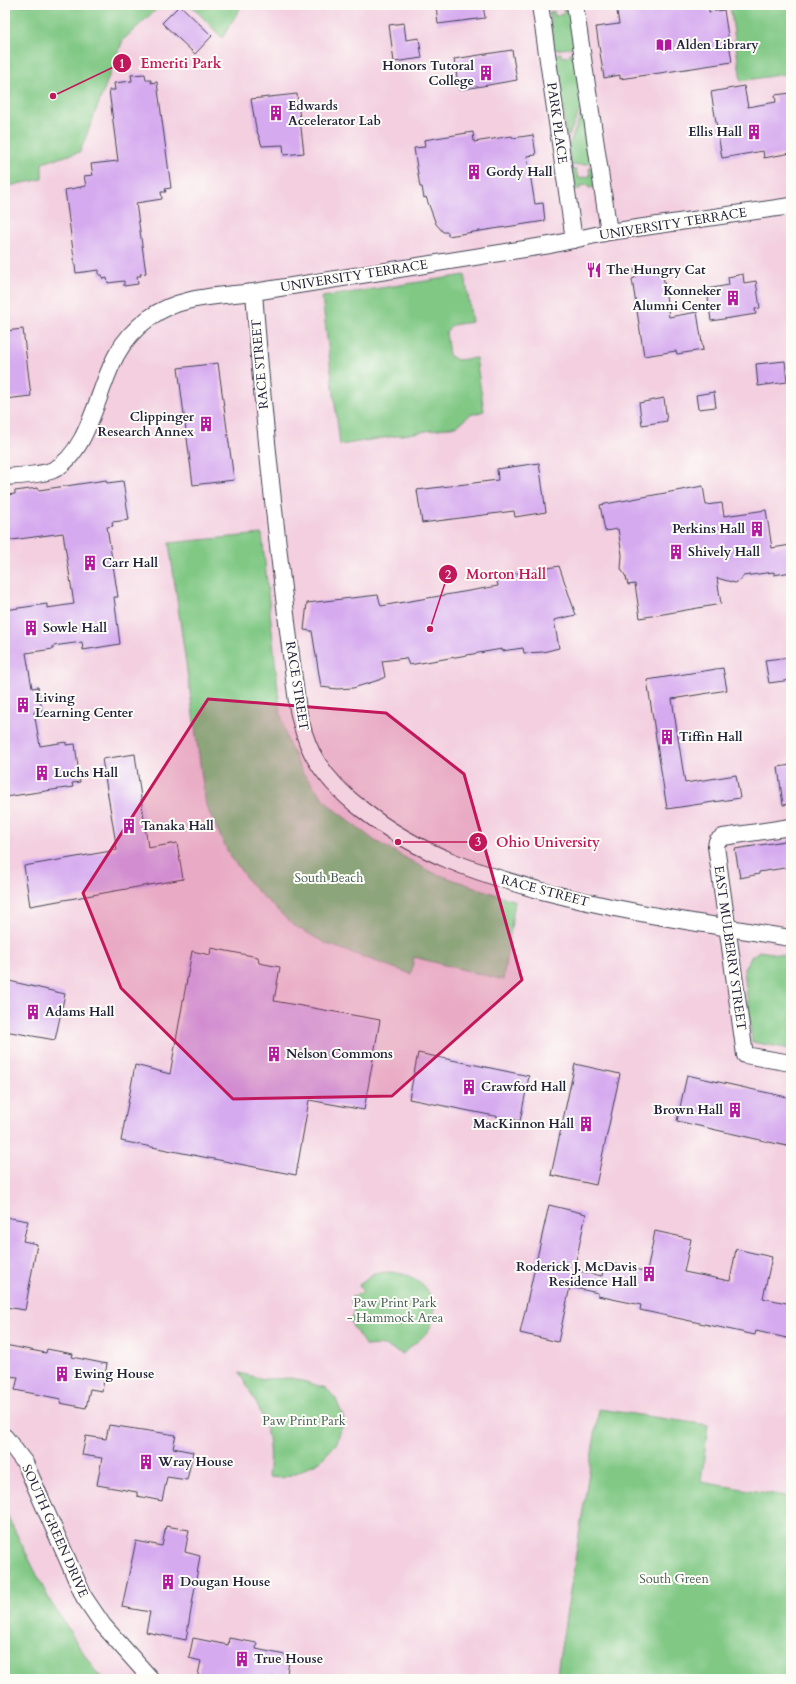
<svg xmlns="http://www.w3.org/2000/svg" width="796" height="1684" viewBox="0 0 796 1684" font-family="Cardo,serif">
	<style>
		.built { fill: #f3cfe0 }
		.green { fill: #80c884; stroke: #517560 }
		.building { fill: #d6aaef }
		.lines { fill: none; stroke-linecap: round; stroke-linejoin: round }
		.minor-casing { stroke: #414052; stroke-width: 18 }
		.minor { stroke: #fff; stroke-width: 16 }
		.marked { fill: #c2185b; fill-opacity: 0.2; stroke: #c2185b; stroke-width: 3; stroke-linejoin: round }
		.labels { text-anchor: middle; dominant-baseline: central; stroke-width: 4; stroke-linejoin: round; paint-order: stroke }
		.poi-label { font-size: 13px; font-weight: bold; fill: #22223b; stroke: #fdfcf7; text-anchor: start }
		.street-label { font-size: 13px; fill: #22223b; stroke: #fdfcf7 }
		.park-label { font-size: 13px; fill: #435c55; stroke: #fdfcf7 }
		.leader { fill: none; stroke: #c2185b; stroke-width: 1.5 }
		.callout-dot { fill: #c2185b; stroke: #fdfcf7; stroke-width: 1.5 }
		.mark-label { font-size: 12px; text-anchor: middle; font-weight: bold; fill: #fff }
		.callout-label { font-size: 14px; text-anchor: middle; font-weight: bold; fill: #c2185b; stroke: #fdfcf7; stroke-width: 4; stroke-linejoin: round; paint-order: stroke }
	</style>
	<rect width="100%" height="100%" fill="#fdfcf7"/>
	<filter id="ink" filterUnits="userSpaceOnUse"><feTurbulence type="fractalNoise" baseFrequency=".025" numOctaves="2"/><feDisplacementMap in="SourceGraphic" scale="8" xChannelSelector="R" yChannelSelector="G"/><feConvolveMatrix kernelMatrix="1 2 1 2 8 2 1 2 1" color-interpolation-filters="sRGB"/></filter>
	<filter id="wash" filterUnits="userSpaceOnUse"><feTurbulence type="fractalNoise" baseFrequency=".012" numOctaves="4" result="noise"/><feDisplacementMap in="SourceGraphic" scale="16" xChannelSelector="R" yChannelSelector="G"/><feGaussianBlur stdDeviation="0.9" result="paint"/><feColorMatrix in="noise" values="0 0 0 0 0 0 0 0 0 0 0 0 0 0 0 0 0 1.4 0 .05"/><feComposite in="paint" operator="in"/></filter>
	<g filter="url(#wash)">
		<rect width="100%" height="100%" fill="#f1edd6"/>
		<path class="built" d="M5,5H791V1679H5Z"/>
		<path class="green" d="M5,5H161L123,40L80,152L42,163V179L5,187Z
			M191,5H242L222,38Z
			M730,5H791V73L741,81Z
			M570,9L576,47L554,50L549,12L554,11L555,16L564,14L563,10Z
			M577,52L584,102L567,139L555,54L561,53V57L570,56V53Z
			M584,107L592,163L571,166L568,148Z
			M589,168H593L596,187L589,188L588,185L580,186V189L574,190L571,170H576L578,178L590,176Z
			M465,275L472,322L452,325L446,333L449,355L457,360L476,358L484,411L470,415L457,426L340,445L322,297Z
			M262,534L280,709L287,740L302,772L331,807L375,841L431,872L515,901L503,980L414,957L411,974L327,944L293,925L252,886L229,854L206,806L169,543Z
			M759,951L791,956V1049L752,1042L744,969L750,958Z
			M390,1272C411,1274 429,1282 433,1305C435,1312 435,1319 431,1326C425,1338 412,1344 403,1354L382,1345L366,1346L353,1327L351,1320L354,1311L351,1302L352,1297L363,1292L359,1284L374,1273Z
			M239,1373L264,1379L292,1378L326,1388L336,1399L344,1419L337,1443L320,1461L301,1471L282,1478L268,1477C274,1434 261,1408 239,1373Z
			M599,1409L708,1425L701,1482L791,1497V1679H556Z
			M5,1511L50,1601L94,1669L103,1679H5Z"/>
		<g id="blocks">
			<path class="building" d="M180,5L212,36L195,54L162,23Z
				M436,5H483L485,18L438,24Z
				M616,5H708L709,12L724,10L732,62L620,79V75L604,78L596,27L619,24Z
				M404,23L406,40L419,38L422,58L394,62L389,25Z
				M512,50L517,80L459,90L454,59Z
				M145,74L146,80H151V83L157,82L171,188L165,189L166,192H161L162,199L136,203L146,273L140,274L141,276H137L138,284L124,286V281L108,283L107,278L103,279L102,275H99V270L76,273L65,190L86,186L84,176L93,175L91,164L118,161L109,90H115L114,83L132,81L131,75Z
				M744,86L748,107L776,102L775,95L791,93V153L764,158L763,151L722,158L711,92Z
				M297,94L304,153L284,155L283,145L262,146L256,128L251,99Z
				M473,132L474,142L512,136L513,138L533,135L536,155L527,156L535,204L543,203L545,221L448,236V232H443L436,224L426,197L424,198L422,187H420L414,148L425,147L424,140Z
				M658,266L659,276L663,275L669,317L697,312L703,350L677,354L676,351L644,356L632,279L635,278L634,269Z
				M743,274L744,283L756,281L760,308L755,309L756,314L711,321L707,289L729,285L728,277Z
				M23,329L31,396L5,399V331Z
				M785,361L787,382L758,386L756,364Z
				M218,363L234,480L193,485L178,368Z
				M714,392L716,407L698,409L696,395Z
				M664,398L667,421L642,425L639,403Z
				M539,463L546,512L515,517L514,511L422,523L417,490L498,480L497,469Z
				M106,480L107,483L123,481L129,520L112,522L113,526L107,527L118,597H114L120,644L83,650L82,642L53,646V649L26,653L32,688L38,687L40,698L42,711L34,712L40,746L66,742V745L75,744L80,782L72,783L73,787L5,797V610L47,604V608L74,604L63,533L5,541V495L15,494V491L38,488L39,490Z
				M703,486L706,505L722,503L724,516L766,510L772,548L791,545V572L774,575V572L743,576L741,580L735,583L717,578L721,604L640,618L635,584L628,585L626,577L621,569L622,555L618,529L605,531L600,505Z
				M559,566L576,615L554,620L559,648L543,652L524,653L523,648L502,651V649L409,665L406,658L382,661L385,677L379,680L353,688L337,689L321,687L312,631L304,630L307,603L378,595L381,606L498,586L496,577Z
				M791,657V680L769,683L765,660Z
				M723,668L727,690L672,699L685,783L736,775L740,798L667,809L647,680Z
				M135,754L148,848L177,843L183,879L30,906L24,866L117,850L102,759Z
				M791,765V804L783,805L778,767Z
				M791,840V867L759,872V874L740,878L735,849Z
				M211,948L258,957L259,963L280,967L274,1001L380,1020L364,1110L309,1100L296,1175L121,1141L135,1065L170,1074L192,951L210,955Z
				M5,980L65,994L55,1040L5,1031Z
				M418,1053L529,1076L520,1121L409,1099Z
				M575,1064L620,1074L596,1185L551,1175Z
				M687,1075L791,1098V1147L677,1121Z
				M549,1205L586,1214L574,1270L602,1276L605,1262L647,1272L655,1231L691,1239L684,1272L730,1281L736,1249L772,1257L763,1298L791,1304V1339L756,1331L755,1335L640,1310L641,1305L598,1296V1293L570,1287L558,1342L520,1333Z
				M5,1217L28,1221L23,1241L37,1244L25,1310L5,1307Z
				M5,1345L46,1353L47,1349L73,1354L72,1357L107,1364L102,1391L90,1389L86,1408L60,1403L61,1399L15,1390L18,1377L5,1376Z
				M109,1425L176,1435L173,1448L193,1452L187,1480L167,1477L162,1501L137,1496V1492L97,1485L102,1458L82,1455L86,1436L106,1439Z
				M166,1526L189,1530L185,1552L200,1556L186,1640L146,1632L150,1612L122,1607L136,1541L162,1546Z
				M193,1638L228,1645L229,1638L257,1643L256,1649L290,1656L286,1679L272,1677L271,1679H197L201,1661L189,1658Z"/>
		</g>
	</g>
	<g filter="url(#ink)">
		<use href="#blocks" fill-opacity="0" stroke="#414052" stroke-width="1"/>
		<g class="lines">
			<defs>
				<path id="minor" d="M540,5L574,240
					M575,5L609,232
					M254,292C264,432 280,571 298,710C301,724 305,739 312,753C324,776 343,795 364,811C417,853 477,873 542,891C592,904 642,914 692,922C725,927 758,933 791,938
					M5,477C17,476 43,475 53,470C89,453 98,387 117,354C124,341 137,327 149,318C179,296 218,296 254,292L550,245L609,232L791,206
					M791,827L723,837L717,841L716,846L745,1055L791,1063
					M5,1437L25,1463L84,1597L103,1625L151,1679"/>
			</defs>
			<use href="#minor" class="minor-casing"/>
			<use href="#minor" class="minor"/>
		</g>
	</g>
	<path class="marked" d="M208,699L386,713L464,774L522,980L392,1096L233,1099L121,988L83,893Z"/>
	<defs>
		<symbol id="library-bare" viewBox="-9 -9 18 18"><path d="M-6-4Q-3-5.5-.7-3.5V5Q-3 3-6 4ZM6-4Q3-5.5 .7-3.5V5Q3 3 6 4Z" fill="#b5179e" stroke="#fdfcf7" stroke-width="2.5" paint-order="stroke"/></symbol>
		<symbol id="building-bare" viewBox="-9 -9 18 18"><path d="M-4-6H4V6H1V3H-1V6H-4ZM-2.5-4.3h1.7v1.8h-1.7ZM.8-4.3h1.7v1.8H.8ZM-2.5-1h1.7V.8h-1.7ZM.8-1h1.7V.8H.8Z" fill="#b5179e" stroke="#fdfcf7" stroke-width="2.5" paint-order="stroke"/></symbol>
		<symbol id="restaurant-bare" viewBox="-9 -9 18 18"><path d="M-5-6h1v4h1v-4h1v4h1v-4h1v5L-1.5 .5V6h-2V.5L-5-1ZM5-6V6H3V1.5H1.5Q1.5-4 5-6Z" fill="#b5179e" stroke="#fdfcf7" stroke-width="2.5" paint-order="stroke"/></symbol>
	</defs>
	<g fill-rule="evenodd">
		<use href="#library-bare" x="653" y="34" width="22" height="22"/>
		<use href="#building-bare" x="475" y="62" width="22" height="22"/>
		<use href="#building-bare" x="265" y="102" width="22" height="22"/>
		<use href="#building-bare" x="743" y="121" width="22" height="22"/>
		<use href="#building-bare" x="463" y="161" width="22" height="22"/>
		<use href="#restaurant-bare" x="583" y="259" width="22" height="22"/>
		<use href="#building-bare" x="722" y="287" width="22" height="22"/>
		<use href="#building-bare" x="195" y="413" width="22" height="22"/>
		<use href="#building-bare" x="746" y="518" width="22" height="22"/>
		<use href="#building-bare" x="665" y="541" width="22" height="22"/>
		<use href="#building-bare" x="79" y="552" width="22" height="22"/>
		<use href="#building-bare" x="20" y="617" width="22" height="22"/>
		<use href="#building-bare" x="12" y="694" width="22" height="22"/>
		<use href="#building-bare" x="656" y="726" width="22" height="22"/>
		<use href="#building-bare" x="31" y="762" width="22" height="22"/>
		<use href="#building-bare" x="118" y="815" width="22" height="22"/>
		<use href="#building-bare" x="22" y="1001" width="22" height="22"/>
		<use href="#building-bare" x="263" y="1043" width="22" height="22"/>
		<use href="#building-bare" x="458" y="1076" width="22" height="22"/>
		<use href="#building-bare" x="724" y="1099" width="22" height="22"/>
		<use href="#building-bare" x="575" y="1113" width="22" height="22"/>
		<use href="#building-bare" x="638" y="1263" width="22" height="22"/>
		<use href="#building-bare" x="51" y="1363" width="22" height="22"/>
		<use href="#building-bare" x="135" y="1451" width="22" height="22"/>
		<use href="#building-bare" x="157" y="1571" width="22" height="22"/>
		<use href="#building-bare" x="231" y="1648" width="22" height="22"/>
	</g>
	<g class="labels">
		<g class="poi-label">
			<text x="676" y="45">Alden Library</text>
			<text x="474" y="66" text-anchor="end">Honors Tutoral<tspan x="474" dy="15">College</tspan></text>
			<text x="288" y="106">Edwards<tspan x="288" dy="15">Accelerator Lab</tspan></text>
			<text x="742" y="132" text-anchor="end">Ellis Hall</text>
			<text x="486" y="172">Gordy Hall</text>
			<text x="606" y="270">The Hungry Cat</text>
			<text x="721" y="291" text-anchor="end">Konneker<tspan x="721" dy="15">Alumni Center</tspan></text>
			<text x="194" y="417" text-anchor="end">Clippinger<tspan x="194" dy="15">Research Annex</tspan></text>
			<text x="745" y="529" text-anchor="end">Perkins Hall</text>
			<text x="688" y="552">Shively Hall</text>
			<text x="102" y="563">Carr Hall</text>
			<text x="43" y="628">Sowle Hall</text>
			<text x="35" y="698">Living<tspan x="35" dy="15">Learning Center</tspan></text>
			<text x="679" y="737">Tiffin Hall</text>
			<text x="54" y="773">Luchs Hall</text>
			<text x="141" y="826">Tanaka Hall</text>
			<text x="45" y="1012">Adams Hall</text>
			<text x="286" y="1054">Nelson Commons</text>
			<text x="481" y="1087">Crawford Hall</text>
			<text x="723" y="1110" text-anchor="end">Brown Hall</text>
			<text x="574" y="1124" text-anchor="end">MacKinnon Hall</text>
			<text x="637" y="1267" text-anchor="end">Roderick J. McDavis<tspan x="637" dy="15">Residence Hall</tspan></text>
			<text x="74" y="1374">Ewing House</text>
			<text x="158" y="1462">Wray House</text>
			<text x="180" y="1582">Dougan House</text>
			<text x="254" y="1659">True House</text>
		</g>
		<g class="street-label">
			<text transform="translate(557 123) rotate(82)">PARK PLACE</text>
			<text transform="translate(673 224) rotate(-9)">UNIVERSITY TERRACE</text>
			<text transform="translate(354 276) rotate(-9)">UNIVERSITY TERRACE</text>
			<text transform="translate(260 364) rotate(-95)">RACE STREET</text>
			<text transform="translate(297 686) rotate(81)">RACE STREET</text>
			<text transform="translate(545 891) rotate(15)">RACE STREET</text>
			<text transform="translate(730 948) rotate(82)">EAST MULBERRY STREET</text>
			<text transform="translate(55 1531) rotate(66)">SOUTH GREEN DRIVE</text>
		</g>
		<g class="park-label">
			<text x="329" y="878">South Beach</text>
			<text x="395" y="1303">Paw Print Park<tspan x="395" dy="15">- Hammock Area</tspan></text>
			<text x="304" y="1421">Paw Print Park</text>
			<text x="674" y="1579">South Green</text>
		</g>
	</g>
	<path class="leader" d="M53 96L122 63M430 629L448 574M398 842L478 842"/>
	<g class="callout-dot">
		<circle cx="53" cy="96" r="4"/>
		<circle cx="430" cy="629" r="4"/>
		<circle cx="398" cy="842" r="4"/>
		<circle cx="122" cy="63" r="10"/>
		<circle cx="448" cy="574" r="10"/>
		<circle cx="478" cy="842" r="10"/>
	</g>
	<g class="mark-label">
		<text x="122" y="68">1</text>
		<text x="448" y="579">2</text>
		<text x="478" y="846">3</text>
	</g>
	<g class="callout-label">
		<text x="181" y="68">Emeriti Park</text>
		<text x="506" y="579">Morton Hall</text>
		<text x="548" y="847">Ohio University</text>
	</g>
	<rect width="796" height="1684" fill="none" stroke="#fdfcf7" stroke-width="20"/>
</svg>
